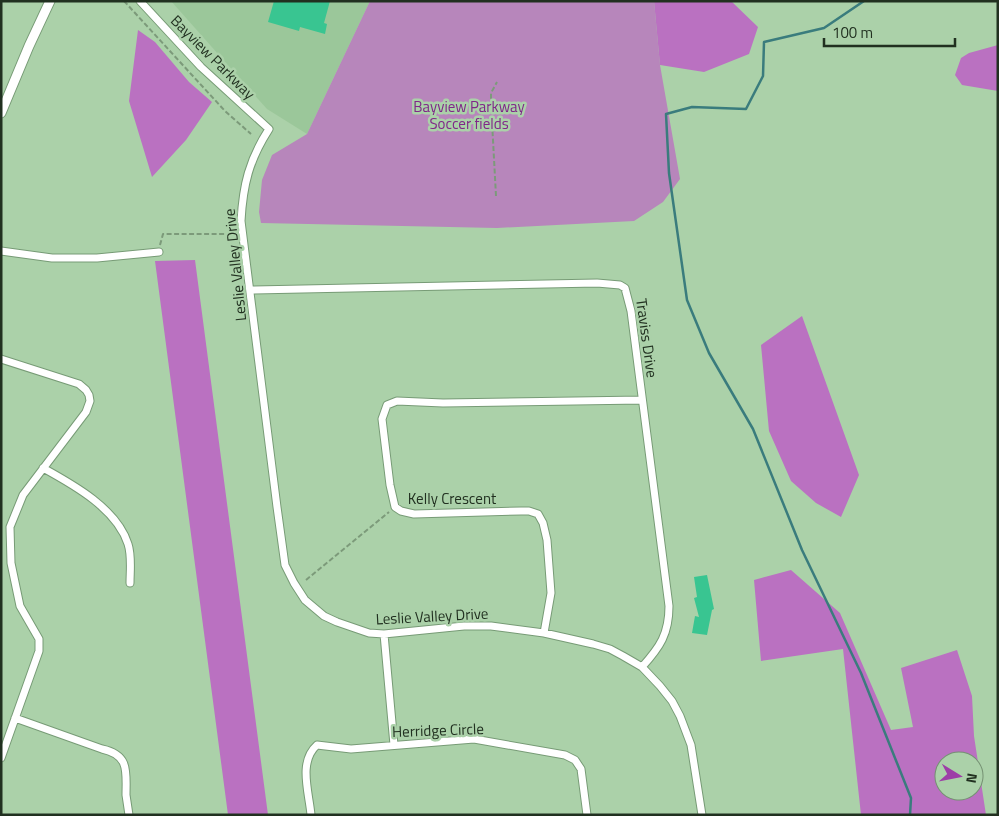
<svg xmlns="http://www.w3.org/2000/svg" width="999" height="816" viewBox="0 0 999 816" font-family="'Titillium Web',sans-serif">
	<style>
		.built { fill: #9bc79a }
		.green { fill: #b786bb }
		.forest { fill: #ba71c1; fill-rule: evenodd }
		.lines { fill: none; stroke-linecap: round; stroke-linejoin: round }
		.stream { stroke: #3a7c7d; stroke-width: 2.5 }
		.building { fill: #39c591 }
		.minor-casing { stroke: #779b76; stroke-width: 9 }
		.tertiary-casing { stroke: #779b76; stroke-width: 11 }
		.path { stroke: #7c9a7a; stroke-width: 2; stroke-dasharray: 5 2.5; stroke-linecap: butt }
		.minor { stroke: #fff; stroke-width: 7 }
		.tertiary { stroke: #fff; stroke-width: 9 }
		.labels { text-anchor: middle; dominant-baseline: central; stroke-width: 5; stroke-linejoin: round; paint-order: stroke }
		.street-label { font-size: 15px; fill: #213020; stroke: #abd1a9 }
		.park-label { font-size: 15px; fill: #802789; stroke: #abd1a9 }
	</style>
	<rect width="100%" height="100%" fill="#abd1a9"/>
	<path class="built" d="M171,1H370L307,134L267,109Z"/>
	<path class="green" d="M370,1H654L660,65L680,179L663,202L634,221L497,228L261,223L259,212L262,180L272,155L307,134Z"/>
	<path class="forest" d="M654,1H731L758,27L749,54L704,72L660,65Z
		M138,30L155,42L189,82L212,102L186,140L152,177L129,101Z
		M998,45V91L962,85L955,75L961,58L969,53Z
		M195,260L268,815H228L155,261Z
		M802,316L859,475L841,517L816,503L791,481L769,431L761,345Z
		M791,570L840,613L891,730L913,727L901,668L957,650L972,696L974,736L986,815H861L843,649L761,661L754,580ZM944,761H974V791H944Z"/>
	<g class="lines">
		<path class="stream" d="M864,1L824,28L764,42L763,76L746,109L692,107L666,114L669,173L687,300L709,353L753,429L802,550L861,673L911,798L910,815"/>
	</g>
	<path class="building" d="M274,1H330L324,23L327,24L325,34L300,27L299,31L268,22Z
		M707,575L714,609L712,610L707,635L692,633L695,616L699,617L694,598L697,597L694,577Z"/>
	<g class="lines">
		<defs>
			<path id="minor" d="M140,1L201,67L269,129C249,160 243,185 241,221L277,507L285,565L294,583L305,600L324,616L337,622L369,633L384,634L464,626H491L544,633L593,644L610,649L623,656L642,667L660,686L672,701L680,716L691,745L702,815
				M1,251L52,258H97L159,252
				M250,290L597,283L620,285L625,288L631,311L669,606C669,634 660,647 642,667
				M1,359L79,384L86,390L89,395L90,401L86,412L23,495L10,527L11,563L20,606L39,639V651L1,758
				M43,468C74,485 117,509 128,544C132,556 130,571 130,583
				M544,633L551,593L547,540L543,523L538,514L529,511H521L414,514L401,511L395,507L390,485L382,419L387,405L397,401L443,403L642,400
				M384,634L394,745
				M15,718L102,749C130,755 126,772 126,795C127,802 128,808 129,815
				M311,815C309,792 298,762 317,745L351,749L474,739L565,755L575,760L581,769L587,815"/>
			<path id="tertiary" d="M1,113L29,46L50,1"/>
		</defs>
		<use href="#minor" class="minor-casing"/>
		<use href="#tertiary" class="tertiary-casing"/>
		<path class="path" d="M124,1L225,111L251,134
			M496,196L491,103V93L497,82
			M160,245L163,234H231
			M306,580L389,512"/>
		<use href="#minor" class="minor"/>
		<use href="#tertiary" class="tertiary"/>
	</g>
	<g class="labels">
		<g class="street-label">
			<text transform="translate(213 57) rotate(45)">Bayview Parkway</text>
			<text transform="translate(235 265) rotate(-96)">Leslie Valley Drive</text>
			<text transform="translate(647 338) rotate(82)">Traviss Drive</text>
			<text x="452" y="498">Kelly Crescent</text>
			<text transform="translate(432 616) rotate(-3)">Leslie Valley Drive</text>
			<text transform="translate(438 730) rotate(-2)">Herridge Circle</text>
		</g>
		<g class="park-label">
			<text x="469" y="106">Bayview Parkway<tspan x="469" dy="17">Soccer fields</tspan></text>
		</g>
	</g>
	<rect width="999" height="816" fill="none" stroke="#213020" stroke-width="5"/>
	<g transform="translate(959 776) rotate(100)"><circle r="24" fill="#abd1a9" stroke="#749172"/>
	<path d="M0-4L9 19L0 12L-9 19Z" fill="#9d3ea7"/>
	<text y="-8" font-size="14" font-weight="bold" text-anchor="middle" fill="#213020">N</text>
	</g>
	<path d="M824 38v8h131v-8" fill="none" stroke="#213020" stroke-width="2.5"/>
	<text x="832" y="38" font-size="15" fill="#213020" stroke="#abd1a9" stroke-width="4" paint-order="stroke">100 m</text>
</svg>
